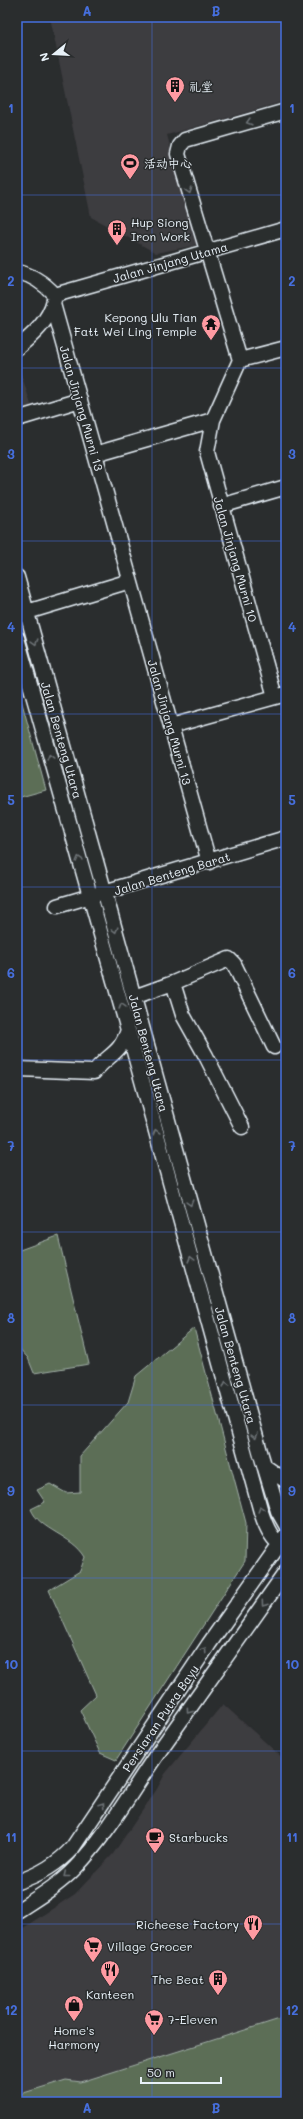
<svg xmlns="http://www.w3.org/2000/svg" width="303" height="2119" viewBox="0 0 303 2119" font-family="Mali,'LXGW WenKai TC',sans-serif">
	<style>
		.built { fill: #3e3c40 }
		.green { fill: #5c6e57; stroke: #a2b0a8 }
		.lines { fill: none; stroke-linecap: round; stroke-linejoin: round }
		.minor-casing { stroke: #e8f1f8; stroke-width: 17 }
		.minor { stroke: #2a2d2e; stroke-width: 14 }
		.oneway { stroke: #6c7275 }
		.grid { fill: none; stroke: #466fde; stroke-width: 1; stroke-opacity: 0.55 }
		.labels { text-anchor: middle; dominant-baseline: central; stroke-width: 3; stroke-linejoin: round; paint-order: stroke }
		.poi-label { font-size: 12px; fill: #e8f1f8; stroke: #2a2d2e; text-anchor: start }
		.street-label { font-size: 12px; fill: #e8f1f8; stroke: #2a2d2e }
		.neatline { fill: none; stroke: #466fde; stroke-width: 1.5 }
		.grid-label { font-size: 13px; text-anchor: middle; font-weight: bold; fill: #466fde }
	</style>
	<rect width="100%" height="100%" fill="#2a2d2e"/>
	<filter id="ink" filterUnits="userSpaceOnUse"><feTurbulence type="fractalNoise" baseFrequency=".025" numOctaves="2"/><feDisplacementMap in="SourceGraphic" scale="8" xChannelSelector="R" yChannelSelector="G"/><feConvolveMatrix kernelMatrix="1 2 1 2 8 2 1 2 1" color-interpolation-filters="sRGB"/></filter>
	<g filter="url(#ink)">
		<path class="built" d="M50,17H286V101L167,135L197,245L156,253L91,217Z
			M17,361L33,411L17,415Z
			M223,1704L286,1761V2017L81,2082L66,2080L17,2095V1932L75,1894L113,1854L157,1789L165,1774Z"/>
		<path class="green" d="M17,685L46,790L17,798Z
			M58,1236L89,1364L34,1373L28,1358L17,1346V1251Z
			M194,1328L246,1523L245,1561L116,1760L100,1753L80,1710L96,1695L49,1590L80,1571L85,1557C72,1535 39,1530 31,1509L45,1502L37,1490L50,1484L66,1493L80,1492V1456L128,1402L136,1376Z
			M286,2017V2102H17V2095L66,2080L81,2082Z"/>
		<g class="lines">
			<defs>
				<path id="minor" d="M17,272C33,275 44,283 55,295
					M55,295L286,229
					M53,304L209,862
					M17,348C33,335 49,321 54,300
					M240,360L178,154L180,146L185,140L286,111
					M17,419L80,400
					M213,420L207,452L275,697
					M95,454L213,420L240,360L286,348
					M221,506L286,487
					M17,577L261,1455L278,1511L286,1525
					M27,612L130,581
					M17,638L128,1030L261,1512C266,1527 272,1541 286,1549
					M171,726L286,694
					M57,906L286,838
					M173,983L183,1015L206,1056L242,1127
					M134,997L173,983L229,959L234,964L274,1047
					M19,1069L94,1072C108,1054 120,1055 128,1030
					M264,1466L286,1481
					M17,1882C39,1875 58,1864 73,1847L209,1644L286,1535
					M17,1911C37,1898 59,1885 75,1868C109,1833 132,1789 160,1750C202,1691 244,1632 286,1572"/>
			</defs>
			<use href="#minor" class="minor-casing"/>
			<use href="#minor" class="minor"/>
		</g>
		<defs><path id="oneway-chevron" d="M-2-3.5L2.5 0L-2 3.5" fill="none" stroke-width="1.6" stroke-linecap="round" stroke-linejoin="round"/></defs>
		<g class="oneway">
			<use href="#oneway-chevron" transform="translate(249 122) rotate(164)"/>
			<use href="#oneway-chevron" transform="translate(189 191) rotate(73)"/>
			<use href="#oneway-chevron" transform="translate(35 642) rotate(74)"/>
			<use href="#oneway-chevron" transform="translate(50 757) rotate(-105)"/>
			<use href="#oneway-chevron" transform="translate(79 859) rotate(-106)"/>
			<use href="#oneway-chevron" transform="translate(115 930) rotate(75)"/>
			<use href="#oneway-chevron" transform="translate(122 1006) rotate(-106)"/>
			<use href="#oneway-chevron" transform="translate(156 1132) rotate(-105)"/>
			<use href="#oneway-chevron" transform="translate(190 1203) rotate(74)"/>
			<use href="#oneway-chevron" transform="translate(191 1259) rotate(-105)"/>
			<use href="#oneway-chevron" transform="translate(226 1384) rotate(-105)"/>
			<use href="#oneway-chevron" transform="translate(255 1436) rotate(74)"/>
			<use href="#oneway-chevron" transform="translate(261 1509) rotate(-107)"/>
			<use href="#oneway-chevron" transform="translate(264 1604) rotate(125)"/>
			<use href="#oneway-chevron" transform="translate(204 1650) rotate(-56)"/>
			<use href="#oneway-chevron" transform="translate(189 1711) rotate(126)"/>
			<use href="#oneway-chevron" transform="translate(102 1805) rotate(-56)"/>
			<use href="#oneway-chevron" transform="translate(66 1875) rotate(141)"/>
		</g>
	</g>
	<path class="grid" d="M152,17V2102M17,195H286M17,368H286M17,541H286M17,714H286M17,887H286M17,1060H286M17,1232H286M17,1405H286M17,1578H286M17,1751H286M17,1924H286"/>
	<defs>
		<symbol id="building-pin" viewBox="-11 -11 22 30"><path d="M0 17L-7.5 6A9.5 9.5 0 1 1 7.5 6Z" fill="#ff9aa2" stroke="#2a2d2e"/><path d="M-4-6H4V6H1V3H-1V6H-4ZM-2.5-4.3h1.7v1.8h-1.7ZM.8-4.3h1.7v1.8H.8ZM-2.5-1h1.7V.8h-1.7ZM.8-1h1.7V.8H.8Z" fill="#111"/></symbol>
		<symbol id="stadium-pin" viewBox="-11 -11 22 30"><path d="M0 17L-7.5 6A9.5 9.5 0 1 1 7.5 6Z" fill="#ff9aa2" stroke="#2a2d2e"/><path d="M0-5a6.5 5 0 1 0 0 10a6.5 5 0 1 0 0-10ZM-3.5-1.8h7v3.6h-7Z" fill="#111"/></symbol>
		<symbol id="temple-pin" viewBox="-11 -11 22 30"><path d="M0 17L-7.5 6A9.5 9.5 0 1 1 7.5 6Z" fill="#ff9aa2" stroke="#2a2d2e"/><path d="M0-6L5-2H3V0L6.5 2.5H4V6H1.5V3h-3V6H-4V2.5H-6.5L-3 0V-2H-5Z" fill="#111"/></symbol>
		<symbol id="cafe-pin" viewBox="-11 -11 22 30"><path d="M0 17L-7.5 6A9.5 9.5 0 1 1 7.5 6Z" fill="#ff9aa2" stroke="#2a2d2e"/><path d="M-5.5-4.5H6V0H3Q3 3.5 0 3.5H-2.5Q-5.5 3.5-5.5 0ZM3-3.2v2h1.7v-2ZM-6 4.5H4V6H-6Z" fill="#111"/></symbol>
		<symbol id="restaurant-pin" viewBox="-11 -11 22 30"><path d="M0 17L-7.5 6A9.5 9.5 0 1 1 7.5 6Z" fill="#ff9aa2" stroke="#2a2d2e"/><path d="M-5-6h1v4h1v-4h1v4h1v-4h1v5L-1.5 .5V6h-2V.5L-5-1ZM5-6V6H3V1.5H1.5Q1.5-4 5-6Z" fill="#111"/></symbol>
		<symbol id="supermarket-pin" viewBox="-11 -11 22 30"><path d="M0 17L-7.5 6A9.5 9.5 0 1 1 7.5 6Z" fill="#ff9aa2" stroke="#2a2d2e"/><path d="M-6-5.5h2.5l.6 2H6L4.5 2H-2.5L-4.4-4H-6ZM-1.5 3.2a1.3 1.3 0 1 0 .1 0ZM3 3.2a1.3 1.3 0 1 0 .1 0Z" fill="#111"/></symbol>
		<symbol id="shop-pin" viewBox="-11 -11 22 30"><path d="M0 17L-7.5 6A9.5 9.5 0 1 1 7.5 6Z" fill="#ff9aa2" stroke="#2a2d2e"/><path d="M-5-2.5h2.3a2.7 3.5 0 0 1 5.4 0H5L5.5 6h-11ZM-1.5-2.5h3a1.5 2.3 0 0 0-3 0Z" fill="#111"/></symbol>
	</defs>
	<g fill-rule="evenodd">
		<use href="#building-pin" x="164" y="75" width="22" height="30"/>
		<use href="#stadium-pin" x="119" y="152" width="22" height="30"/>
		<use href="#building-pin" x="106" y="218" width="22" height="30"/>
		<use href="#temple-pin" x="200" y="313" width="22" height="30"/>
		<use href="#cafe-pin" x="144" y="1826" width="22" height="30"/>
		<use href="#restaurant-pin" x="242" y="1913" width="22" height="30"/>
		<use href="#supermarket-pin" x="82" y="1935" width="22" height="30"/>
		<use href="#restaurant-pin" x="99" y="1959" width="22" height="30"/>
		<use href="#building-pin" x="207" y="1968" width="22" height="30"/>
		<use href="#shop-pin" x="63" y="1994" width="22" height="30"/>
		<use href="#supermarket-pin" x="143" y="2008" width="22" height="30"/>
	</g>
	<g class="labels">
		<g class="poi-label">
			<text x="189" y="86">礼堂</text>
			<text x="144" y="163">活动中心</text>
			<text x="131" y="222">Hup Siong<tspan x="131" dy="14">Iron Work</tspan></text>
			<text x="197" y="317" text-anchor="end">Kepong Ulu Tian<tspan x="197" dy="14">Fatt Wei Ling Temple</tspan></text>
			<text x="169" y="1837">Starbucks</text>
			<text x="239" y="1924" text-anchor="end">Richeese Factory</text>
			<text x="107" y="1946">Village Grocer</text>
			<text x="204" y="1979" text-anchor="end">The Beat</text>
			<text x="110" y="1994" text-anchor="middle">Kanteen</text>
			<text x="168" y="2019">7-Eleven</text>
			<text x="74" y="2030" text-anchor="middle">Home's<tspan x="74" dy="14">Harmony</tspan></text>
		</g>
		<g class="street-label">
			<text transform="translate(170 262) rotate(-16)">Jalan Jinjang Utama</text>
			<text transform="translate(82 408) rotate(74)">Jalan Jinjang Murni 13</text>
			<text transform="translate(236 559) rotate(74)">Jalan Jinjang Murni 10</text>
			<text transform="translate(170 722) rotate(74)">Jalan Jinjang Murni 13</text>
			<text transform="translate(62 740) rotate(74)">Jalan Benteng Utara</text>
			<text transform="translate(172 873) rotate(-17)">Jalan Benteng Barat</text>
			<text transform="translate(149 1053) rotate(75)">Jalan Benteng Utara</text>
			<text transform="translate(236 1365) rotate(74)">Jalan Benteng Utara</text>
			<text transform="translate(160 1718) rotate(-56)">Persiaran Putra Bayu</text>
		</g>
	</g>
	<rect width="303" height="2119" fill="none" stroke="#2a2d2e" stroke-width="44"/>
	<g transform="translate(54 54) rotate(252)" stroke="#2a2d2e" stroke-width="3" paint-order="stroke">
	<path d="M0-3L7 15L0 10L-7 15Z" fill="#e8f1f8"/>
	<text y="-6" font-size="11" font-weight="bold" text-anchor="middle" fill="#e8f1f8">N</text>
	</g>
	<path d="M141 2077v6h80v-6" fill="none" stroke="#e8f1f8" stroke-width="2"/>
	<text x="147" y="2077" font-size="12" fill="#e8f1f8" stroke="#2a2d2e" stroke-width="3" paint-order="stroke">50 m</text>
	<rect x="22" y="22" width="259" height="2075" class="neatline"/>
	<g class="grid-label">
		<text x="87" y="16">A</text>
		<text x="216" y="16">B</text>
		<text x="11" y="113">1</text>
		<text x="292" y="113">1</text>
		<text x="11" y="286">2</text>
		<text x="292" y="286">2</text>
		<text x="11" y="459">3</text>
		<text x="292" y="459">3</text>
		<text x="11" y="632">4</text>
		<text x="292" y="632">4</text>
		<text x="11" y="805">5</text>
		<text x="292" y="805">5</text>
		<text x="11" y="978">6</text>
		<text x="292" y="978">6</text>
		<text x="11" y="1151">7</text>
		<text x="292" y="1151">7</text>
		<text x="11" y="1323">8</text>
		<text x="292" y="1323">8</text>
		<text x="11" y="1496">9</text>
		<text x="292" y="1496">9</text>
		<text x="11" y="1669">10</text>
		<text x="292" y="1669">10</text>
		<text x="11" y="1842">11</text>
		<text x="292" y="1842">11</text>
		<text x="11" y="2015">12</text>
		<text x="292" y="2015">12</text>
		<text x="87" y="2113">A</text>
		<text x="216" y="2113">B</text>
	</g>
</svg>
